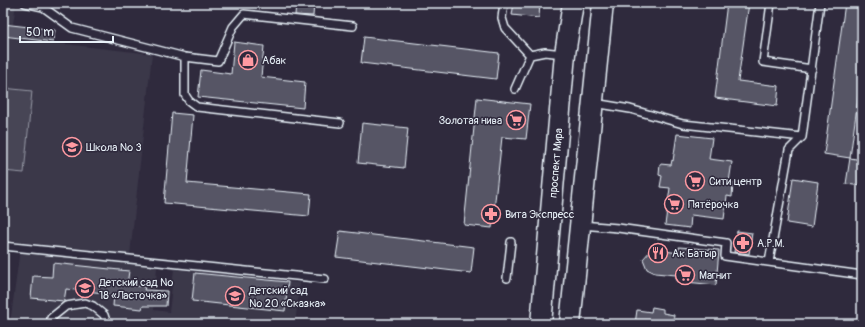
<svg xmlns="http://www.w3.org/2000/svg" width="865" height="327" viewBox="0 0 865 327" font-family="Pangolin,sans-serif">
	<style>
		.built { fill: #3b3749 }
		.green { fill: #464455; stroke: #979aa6 }
		.building { fill: #575565; stroke: #e8f1f8 }
		.lines { fill: none; stroke-linecap: round; stroke-linejoin: round }
		.lane-casing { stroke: #e8f1f8; stroke-width: 10 }
		.secondary-casing { stroke: #e8f1f8; stroke-width: 23 }
		.lane { stroke: #2f2a3d; stroke-width: 7 }
		.secondary { stroke: #2f2a3d; stroke-width: 20 }
		.labels { text-anchor: middle; dominant-baseline: central; stroke-width: 3; stroke-linejoin: round; paint-order: stroke }
		.poi-label { font-size: 11px; fill: #e8f1f8; stroke: #2f2a3d; text-anchor: start }
		.street-label { font-size: 11px; fill: #e8f1f8; stroke: #2f2a3d }
	</style>
	<rect width="100%" height="100%" fill="#2f2a3d"/>
	<filter id="ink" filterUnits="userSpaceOnUse"><feTurbulence type="fractalNoise" baseFrequency=".025" numOctaves="2"/><feDisplacementMap in="SourceGraphic" scale="8" xChannelSelector="R" yChannelSelector="G"/><feConvolveMatrix kernelMatrix="1 2 1 2 8 2 1 2 1" color-interpolation-filters="sRGB"/></filter>
	<g filter="url(#ink)">
		<path class="built" d="M3,3L16,4L13,24L3,22Z
			M3,37L152,54L130,255L3,240Z
			M20,249L157,267L154,310L169,312L174,269L300,283L295,324H10Z"/>
		<path class="green" d="M3,88L32,91L24,173L3,171Z"/>
		<path class="building" d="M296,3H314L313,16L295,15Z
			M514,3H540L539,18L512,15Z
			M727,3H749L738,81L779,86L777,106L715,98Z
			M845,3H862V69L850,158L824,154Z
			M3,24L55,30L53,42L3,36Z
			M364,37L499,53L496,79L361,63Z
			M234,42L264,46L261,77L305,82L303,108L198,97L201,70L231,74Z
			M477,98L530,104L526,139L502,137L492,228L464,225Z
			M172,113L193,115L187,183L311,194L309,216L164,203Z
			M362,123L408,128L404,168L358,163Z
			M677,134L712,138L709,159L732,162L729,182L733,183L732,197L727,196L724,219L691,215L690,228L665,225L670,188L660,187L662,176L659,175L660,164L671,165L672,160L673,161Z
			M850,158L862,160V186L846,184Z
			M793,178L818,182L812,227L787,223Z
			M340,231L474,247L471,273L336,257Z
			M737,231L752,233L749,254L734,252Z
			M679,247L719,250L716,285L676,281V275L655,273L647,269L643,259L651,250H659L678,253Z
			M53,263L129,271L127,285L145,287L144,290L167,291L166,306H143L142,309L113,306L114,294L66,289L64,301L31,298L33,276L52,277Z
			M195,273L288,282L285,311L192,301Z
			M652,307L663,309V313L674,315L673,324H635L637,310L651,312Z"/>
		<g class="lines">
			<defs>
				<path id="lane" d="M25,3L43,7L72,28L185,57L218,61L233,27L244,14L353,26
					M504,3L502,18L505,28L530,55L545,52L563,54
					M771,3L763,62L812,69
					M185,57V95L189,101L197,107L340,123
					M515,89L530,55
					M594,103L630,109L683,124L802,137
					M581,225L618,228L726,243L725,256L862,275
					M3,246L325,279
					M769,262L789,150L802,137L820,3
					M507,278L511,242
					M51,324V318L66,306L85,303L93,306L104,315L107,324"/>
				<path id="secondary" d="M541,324L565,54L573,3
					M570,324L603,3"/>
			</defs>
			<use href="#lane" class="lane-casing"/>
			<use href="#secondary" class="secondary-casing"/>
			<use href="#lane" class="lane"/>
			<use href="#secondary" class="secondary"/>
		</g>
	</g>
	<defs>
		<symbol id="shop-ring" viewBox="-11 -11 22 22"><circle r="9.5" fill="#2f2a3d" stroke="#ff9aa2" stroke-width="1.5"/><path d="M-5-2.5h2.3a2.7 3.5 0 0 1 5.4 0H5L5.5 6h-11ZM-1.5-2.5h3a1.5 2.3 0 0 0-3 0Z" fill="#ff9aa2"/></symbol>
		<symbol id="supermarket-ring" viewBox="-11 -11 22 22"><circle r="9.5" fill="#2f2a3d" stroke="#ff9aa2" stroke-width="1.5"/><path d="M-6-5.5h2.5l.6 2H6L4.5 2H-2.5L-4.4-4H-6ZM-1.5 3.2a1.3 1.3 0 1 0 .1 0ZM3 3.2a1.3 1.3 0 1 0 .1 0Z" fill="#ff9aa2"/></symbol>
		<symbol id="school-ring" viewBox="-11 -11 22 22"><circle r="9.5" fill="#2f2a3d" stroke="#ff9aa2" stroke-width="1.5"/><path d="M0-5L7-2L0 1L-7-2ZM-4 1L0 2.5L4 1V4Q0 6-4 4Z" fill="#ff9aa2"/></symbol>
		<symbol id="pharmacy-ring" viewBox="-11 -11 22 22"><circle r="9.5" fill="#2f2a3d" stroke="#ff9aa2" stroke-width="1.5"/><path d="M-2-6h4v4h4v4h-4v4h-4v-4h-4v-4h4Z" fill="#ff9aa2"/></symbol>
		<symbol id="restaurant-ring" viewBox="-11 -11 22 22"><circle r="9.5" fill="#2f2a3d" stroke="#ff9aa2" stroke-width="1.5"/><path d="M-5-6h1v4h1v-4h1v4h1v-4h1v5L-1.5 .5V6h-2V.5L-5-1ZM5-6V6H3V1.5H1.5Q1.5-4 5-6Z" fill="#ff9aa2"/></symbol>
	</defs>
	<g fill-rule="evenodd">
		<use href="#shop-ring" x="237" y="49" width="22" height="22"/>
		<use href="#supermarket-ring" x="505" y="109" width="22" height="22"/>
		<use href="#school-ring" x="61" y="136" width="22" height="22"/>
		<use href="#supermarket-ring" x="684" y="170" width="22" height="22"/>
		<use href="#supermarket-ring" x="663" y="193" width="22" height="22"/>
		<use href="#pharmacy-ring" x="480" y="203" width="22" height="22"/>
		<use href="#pharmacy-ring" x="732" y="232" width="22" height="22"/>
		<use href="#restaurant-ring" x="647" y="242" width="22" height="22"/>
		<use href="#supermarket-ring" x="674" y="264" width="22" height="22"/>
		<use href="#school-ring" x="74" y="277" width="22" height="22"/>
		<use href="#school-ring" x="224" y="285" width="22" height="22"/>
	</g>
	<g class="labels">
		<g class="poi-label">
			<text x="262" y="60">Абак</text>
			<text x="502" y="120" text-anchor="end">Золотая нива</text>
			<text x="86" y="147">Школа № 3</text>
			<text x="709" y="181">Сити центр</text>
			<text x="688" y="204">Пятёрочка</text>
			<text x="505" y="214">Вита Экспресс</text>
			<text x="757" y="243">А.Р.М.</text>
			<text x="672" y="253">Ак Батыр</text>
			<text x="699" y="275">Магнит</text>
			<text x="99" y="282">Детский сад №<tspan x="99" dy="13">18 «Ласточка»</tspan></text>
			<text x="249" y="290">Детский сад<tspan x="249" dy="13">№ 20 «Сказка»</tspan></text>
		</g>
		<g class="street-label">
			<text transform="translate(556 163) rotate(-85)">проспект Мира</text>
		</g>
	</g>
	<rect width="865" height="327" fill="none" stroke="#2f2a3d" stroke-width="16"/>
	<rect x="8" y="8" width="849" height="311" fill="none" stroke="#e8f1f8" stroke-width="1.5" filter="url(#ink)"/>
	<path d="M20 36v6h93v-6" fill="none" stroke="#e8f1f8" stroke-width="2"/>
	<text x="26" y="36" font-size="12" fill="#e8f1f8" stroke="#2f2a3d" stroke-width="3" paint-order="stroke">50 m</text>
</svg>
